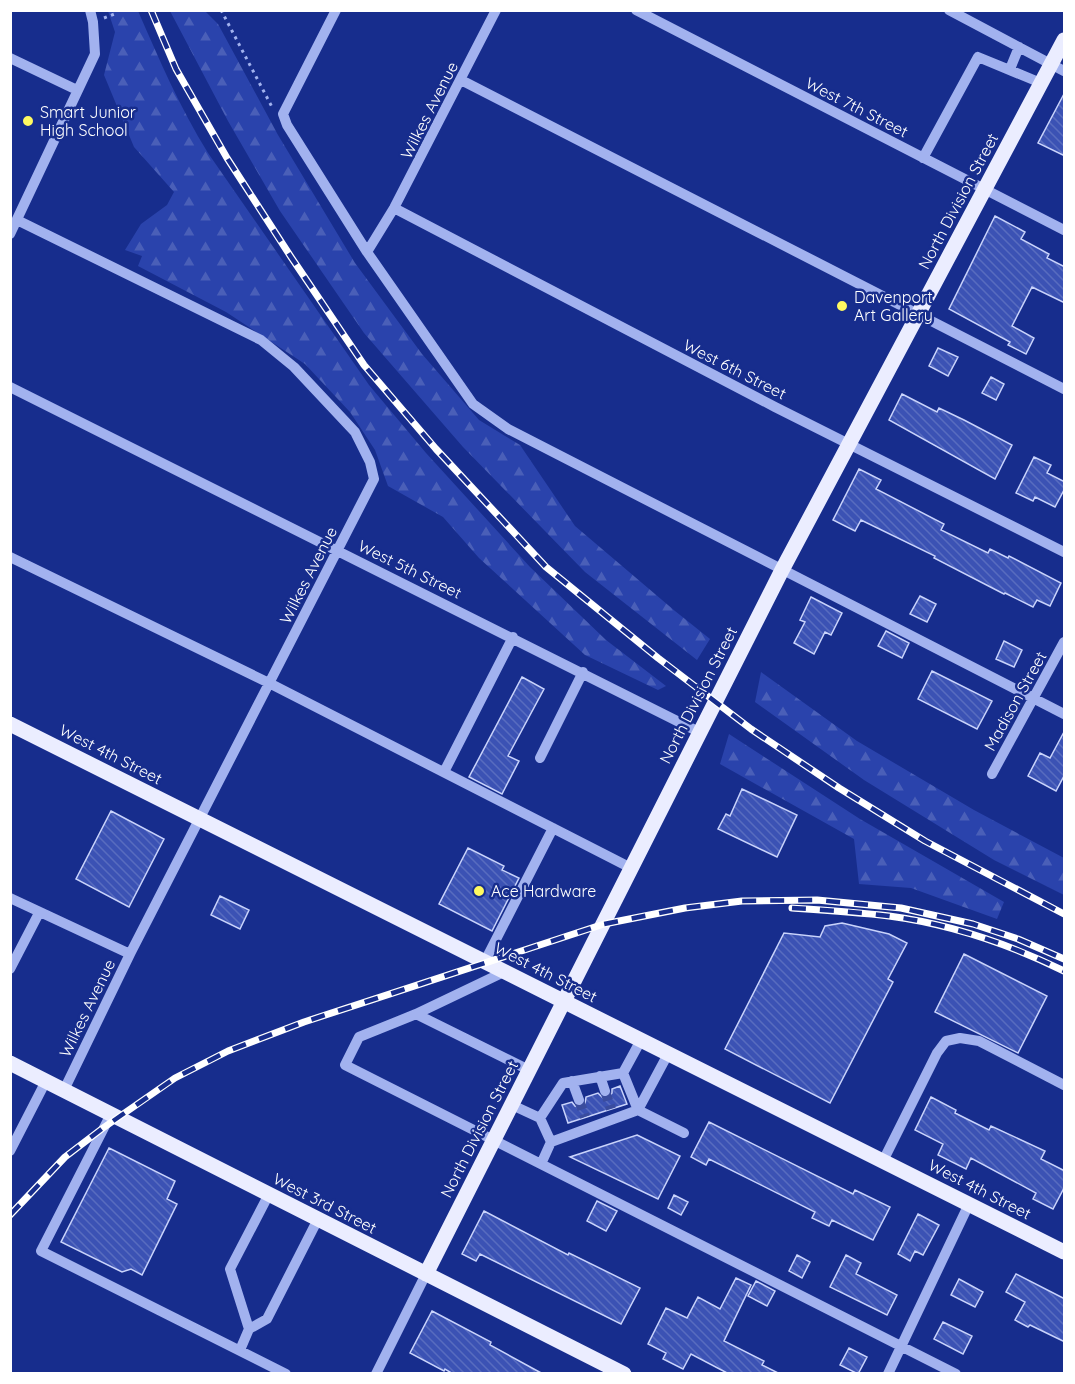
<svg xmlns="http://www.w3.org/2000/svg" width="1075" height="1384" viewBox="0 0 1075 1384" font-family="Quicksand,sans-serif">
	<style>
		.forest { fill: url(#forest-firs) }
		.building { fill: url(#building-back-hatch); stroke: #c9d3fb; stroke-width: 1.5 }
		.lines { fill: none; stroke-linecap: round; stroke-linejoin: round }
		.minor-tunnel { stroke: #3a4c9e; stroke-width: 10; stroke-dasharray: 10 5; stroke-linecap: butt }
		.path { stroke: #a2b2ef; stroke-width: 3; stroke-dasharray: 3 4.5; stroke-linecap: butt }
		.minor { stroke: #a2b2ef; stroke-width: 10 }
		.major { stroke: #ebedff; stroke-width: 15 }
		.rail-casing { stroke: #fff; stroke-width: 7 }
		.rail { stroke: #172d8d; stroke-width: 4.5; stroke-dasharray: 14; stroke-linecap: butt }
		.poi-dot { fill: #fff961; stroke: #172d8d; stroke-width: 2 }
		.labels { text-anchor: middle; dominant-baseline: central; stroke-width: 5; stroke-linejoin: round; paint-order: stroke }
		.street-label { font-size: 16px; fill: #fff; stroke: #172d8d }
		.poi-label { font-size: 16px; fill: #fff; stroke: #172d8d; text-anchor: start }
	</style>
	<defs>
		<pattern id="forest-firs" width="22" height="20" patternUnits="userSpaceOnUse" patternTransform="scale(1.5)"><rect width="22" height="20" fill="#2a43ac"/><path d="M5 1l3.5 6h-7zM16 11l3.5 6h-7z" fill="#4a5fb8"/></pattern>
		<pattern id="building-back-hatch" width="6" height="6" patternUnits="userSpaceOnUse" patternTransform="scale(1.5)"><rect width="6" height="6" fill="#3b52b4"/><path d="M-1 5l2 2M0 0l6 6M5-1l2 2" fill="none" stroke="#586cbf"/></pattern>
	</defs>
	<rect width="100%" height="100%" fill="#172d8d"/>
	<path class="forest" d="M108,11H138C159,59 180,108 208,153L369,385L426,453L530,567L606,640L666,686L658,690L585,655L479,558L443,517L388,486L375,450L350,412L305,364L226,312L138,266L142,256L125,250L141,224L167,205L174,192L134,147L104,75L115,32Z
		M170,11H205L218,24L278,135L355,263L422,354L479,420L520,445L575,526L675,611L710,639L697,660L585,572L463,447L364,333L280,211L228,121Z
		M761,672L857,741L974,810L1064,858V895L994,860L864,780L755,702Z
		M729,734L860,819L1004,902L997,919L911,888L859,884L854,839L720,764Z"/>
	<path class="building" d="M1065,92V156L1038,143Z
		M995,216L1025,232L1021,239L1049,254L1047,258L1065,267V303L1032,287L1012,326L1034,338L1026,354L1008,345L1010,342L949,309Z
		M938,348L958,357L948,376L929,366Z
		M991,377L1004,384L996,400L982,393Z
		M902,394L937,412L939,408L964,420L1012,445L995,479L889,420Z
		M1034,457L1051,465L1047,473L1065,482V488L1055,507L1035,497L1033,501L1016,493Z
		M859,469L881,480L876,489L944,524L941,530L988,553L990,549L1008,558L1009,556L1061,583L1050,606L1037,600L1033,607L1005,593L1004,594L934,558L935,556L861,520L855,531L833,520Z
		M920,596L936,604L927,622L910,614Z
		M811,597L842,613L831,635L825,632L814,654L794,643L805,622L800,620Z
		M886,631L909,643L902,658L878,646Z
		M1004,641L1022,650L1014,667L996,659Z
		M932,671L992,701L977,729L918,699Z
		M522,677L544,689L508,756L519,761L502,794L469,777Z
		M1065,730V774L1056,791L1028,776L1040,753L1050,758Z
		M742,789L797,815L777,857L718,829L726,814L730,816Z
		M111,811L164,839L129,907L76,879Z
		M468,848L504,866L502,870L519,878L492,931L439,904Z
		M220,896L249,910L240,929L211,915Z
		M842,923L889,934L907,943L888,979L893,982L830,1103L725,1049L784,933L820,937L825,926Z
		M964,954L1047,996L1018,1053L935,1012Z
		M620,1086L627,1104L568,1123L562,1105L572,1102L575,1106L581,1107L585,1104L586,1097L598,1093L603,1098H608L612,1093V1089Z
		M931,1097L956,1110L955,1113L989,1130L991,1126L1045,1151L1041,1159L1065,1171V1186L1053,1209L1033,1199L1036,1193L971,1158L966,1169L938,1155L943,1144L915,1130Z
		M709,1122L853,1194L855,1190L890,1207L873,1240L832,1220L829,1226L812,1218L815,1212L709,1159L706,1165L691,1157Z
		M637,1135L680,1156L658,1199L570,1157Z
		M109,1148L175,1181L167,1199L177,1204L142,1275L131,1269L122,1272L61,1242Z
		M674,1195L688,1202L681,1215L668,1208Z
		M597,1201L617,1211L606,1231L587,1221Z
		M484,1211L568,1255L569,1253L640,1288L621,1324L480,1254L476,1261L462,1254Z
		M918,1214L939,1225L923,1255L915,1251L910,1261L898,1254Z
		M797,1255L810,1262L802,1278L789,1271Z
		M846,1255L861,1263L856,1274L897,1295L887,1315L830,1287Z
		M1016,1274L1065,1299V1342L1030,1325L1028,1327L1015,1320L1025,1302L1006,1292Z
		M736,1278L751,1285L724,1341L764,1361L762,1365L780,1374H729L691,1354L683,1369L663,1359L666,1353L648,1344L666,1308L687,1318L698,1297L720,1309Z
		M959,1279L983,1292L975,1307L951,1295Z
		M756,1281L775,1291L767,1306L748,1296Z
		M432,1311L491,1342L490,1345L543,1374H453L445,1369L444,1371L410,1353Z
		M943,1322L972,1336L963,1354L934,1339Z
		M849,1348L867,1357L858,1374L840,1365Z"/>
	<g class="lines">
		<path class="minor-tunnel" d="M605,1091L611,1109
			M579,1100L585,1117"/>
		<path class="path" d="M221,10L272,107
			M104,18L117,13"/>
		<path class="minor" d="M336,10L283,114L287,125L367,252L473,404L508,429L1064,714
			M636,10L1064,230
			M949,10L1064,71
			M10,58L77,90
			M1010,69L1019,47
			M461,80L1064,389
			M923,158L978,57L1041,83
			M394,208L775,407L1064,552
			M17,220L261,340L294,367L355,432L370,462L374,479L130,954L64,1090
			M10,234L95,54L93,22L90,10
			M367,252L394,208L496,10
			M10,387L699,732
			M10,557L269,683L631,868
			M540,758L583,672
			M444,772L513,637
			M992,774L1064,642
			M10,898L130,954
			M485,961L553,828
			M10,969L39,913
			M506,971L416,1014L359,1037L345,1065L956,1374
			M416,1014L529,1070
			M641,1040L623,1073L638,1110L684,1133
			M600,1076L605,1091
			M572,1081L579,1100
			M512,1105L540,1118L563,1083L623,1073
			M111,1114L41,1251L286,1374
			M540,1118L551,1142L541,1164
			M551,1142L638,1110L668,1054
			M10,1151L46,1081
			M883,1161L937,1053L946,1041L960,1038L979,1041L1064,1085
			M269,1194L230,1269L249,1329L267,1319L318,1219
			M240,1350L249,1329
			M376,1374L426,1274
			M888,1374L969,1204"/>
		<path class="major" d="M10,724L1064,1252
			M10,1063L624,1374
			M426,1274L782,570L1064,40"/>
		<defs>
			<path id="rail" d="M151,10L176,69L227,158L291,257L364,365L436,449L546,567L658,658L751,729L839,788L925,841L1064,914
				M792,908C824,910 857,912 889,916C950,924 1009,944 1064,971
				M10,1215L65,1157L103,1128L175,1078L228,1051L304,1022L604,924L685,908L742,901L817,900L901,908L973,924L1018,939L1064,959"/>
		</defs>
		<use href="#rail" class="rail-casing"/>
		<use href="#rail" class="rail"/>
	</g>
	<g class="poi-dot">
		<circle cx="28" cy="121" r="6"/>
		<circle cx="842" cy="306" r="6"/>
		<circle cx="479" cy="891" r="6"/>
	</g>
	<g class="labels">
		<g class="street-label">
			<text transform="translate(857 107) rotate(27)">West 7th Street</text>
			<text transform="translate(429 110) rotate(-63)">Wilkes Avenue</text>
			<text transform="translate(958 201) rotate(-62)">North Division Street</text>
			<text transform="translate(735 369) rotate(27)">West 6th Street</text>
			<text transform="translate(410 569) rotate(26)">West 5th Street</text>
			<text transform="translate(308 575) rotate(-63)">Wilkes Avenue</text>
			<text transform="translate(698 695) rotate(-63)">North Division Street</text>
			<text transform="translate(1015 701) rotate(-61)">Madison Street</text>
			<text transform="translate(111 754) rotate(27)">West 4th Street</text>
			<text transform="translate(546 972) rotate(27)">West 4th Street</text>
			<text transform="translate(87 1008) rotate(-64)">Wilkes Avenue</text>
			<text transform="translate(479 1129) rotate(-63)">North Division Street</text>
			<text transform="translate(980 1189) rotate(27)">West 4th Street</text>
			<text transform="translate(325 1203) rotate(27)">West 3rd Street</text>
		</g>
		<g class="poi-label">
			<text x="40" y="112">Smart Junior<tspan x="40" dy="18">High School</tspan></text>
			<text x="854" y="297">Davenport<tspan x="854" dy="18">Art Gallery</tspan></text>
			<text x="491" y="891">Ace Hardware</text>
		</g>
	</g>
	<rect width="1075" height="1384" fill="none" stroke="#ffffff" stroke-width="24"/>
</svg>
